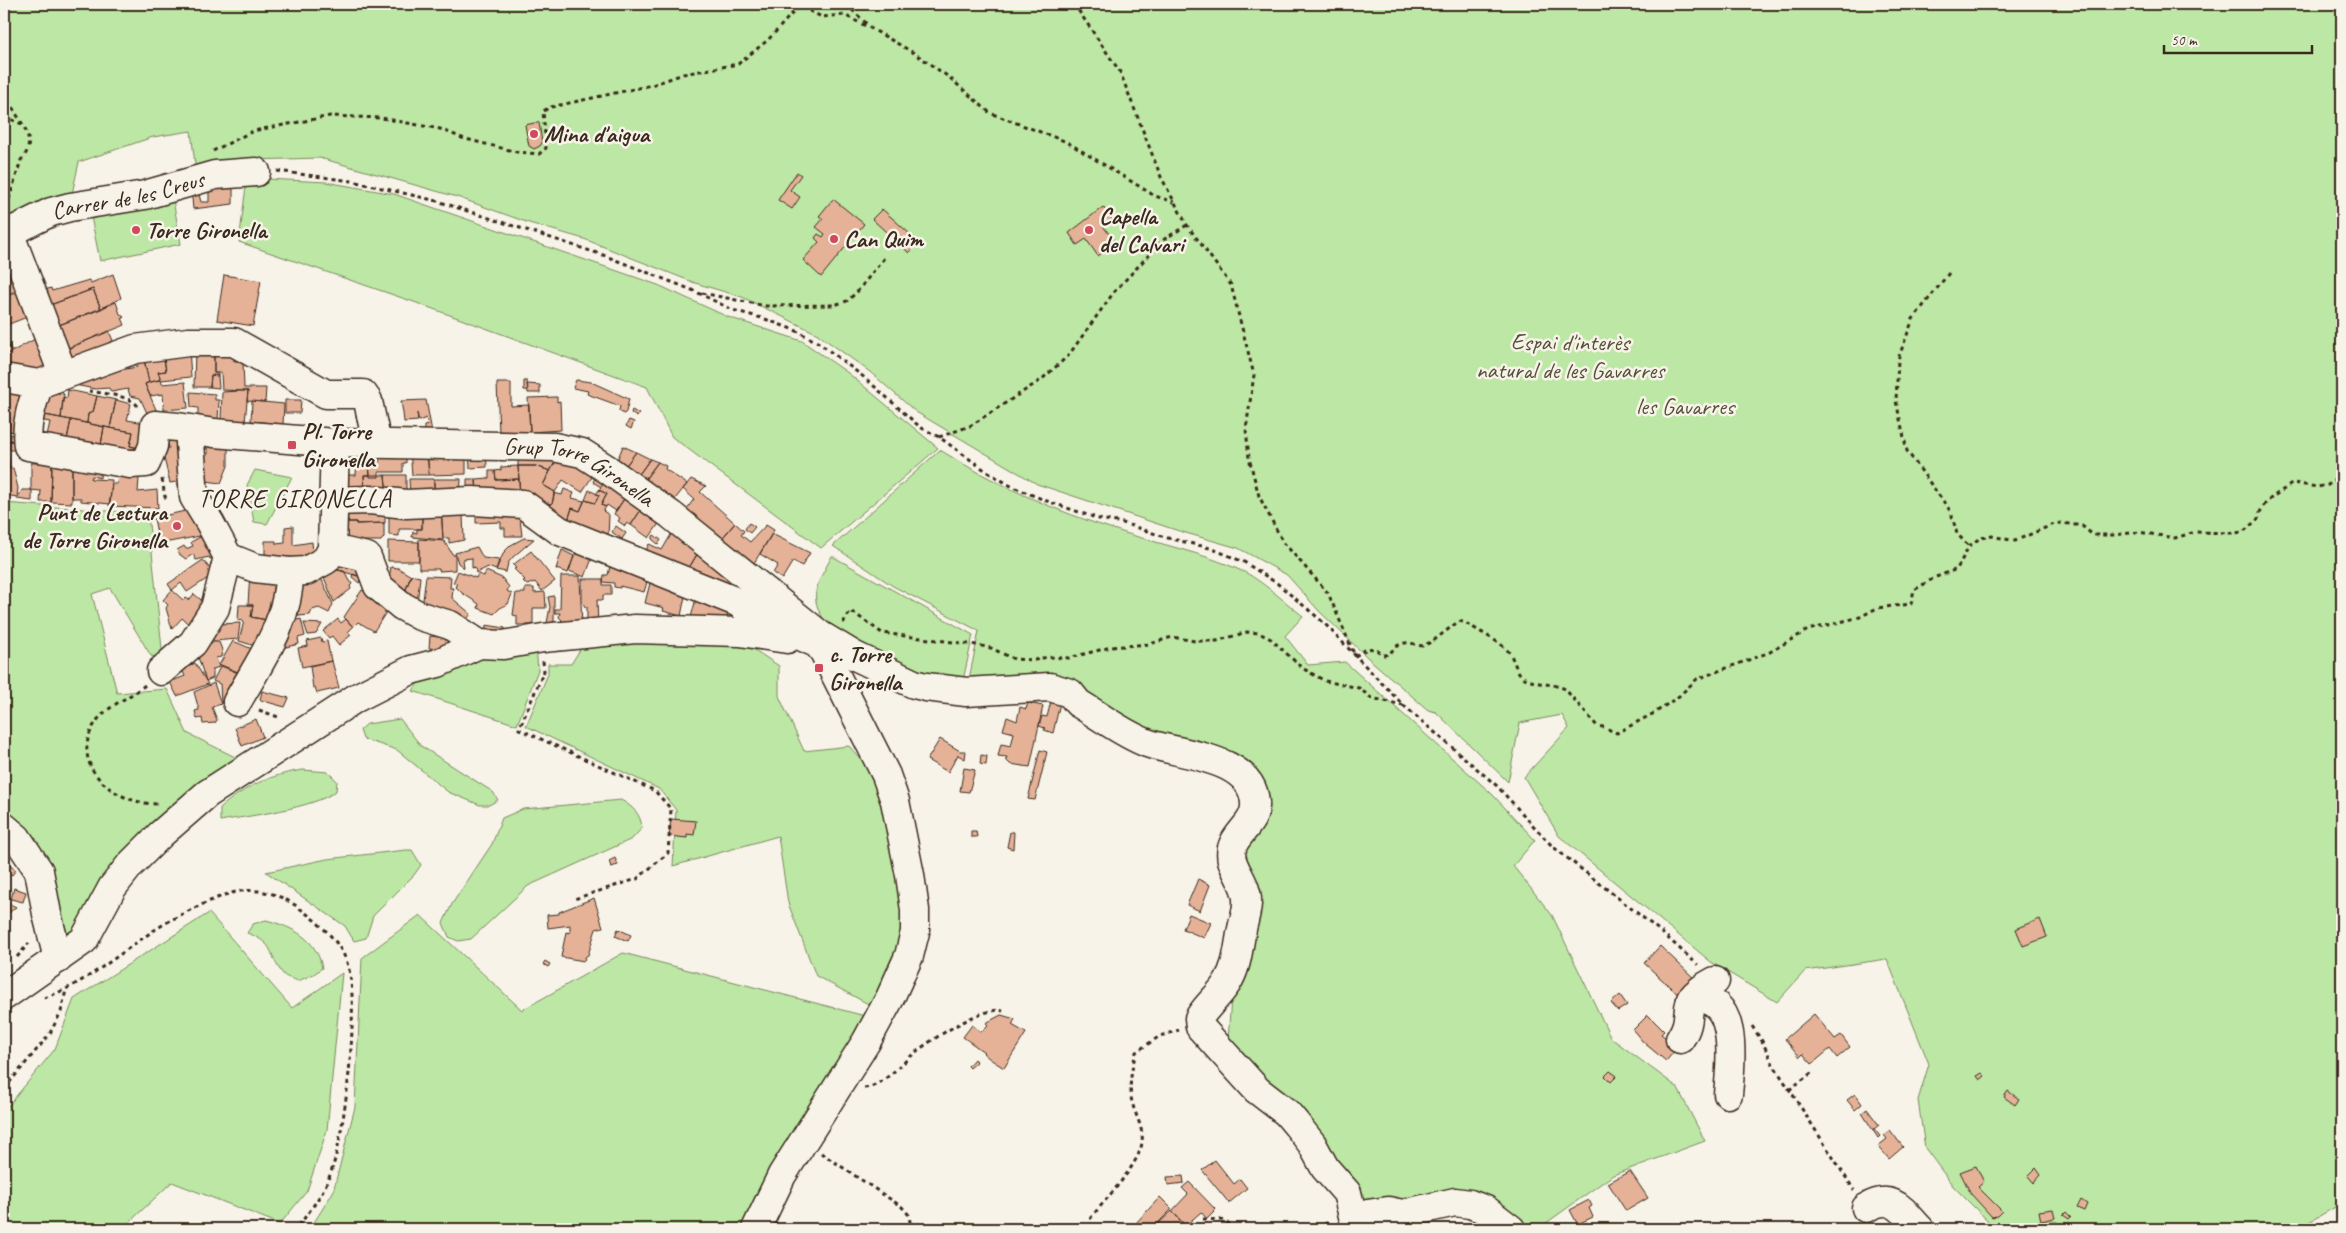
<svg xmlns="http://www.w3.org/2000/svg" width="2346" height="1233" viewBox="0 0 2346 1233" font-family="Caveat,sans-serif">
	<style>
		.green { fill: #bce7a4; stroke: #7c8861 }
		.building { fill: #e5b298; stroke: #3b2a1e }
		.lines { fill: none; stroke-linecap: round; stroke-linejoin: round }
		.minor-casing { stroke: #3b2a1e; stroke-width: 31 }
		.path { stroke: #3b2a1e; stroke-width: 3; stroke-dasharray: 4 4; stroke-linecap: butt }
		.minor { stroke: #f7f3e8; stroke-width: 28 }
		.poi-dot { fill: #d1495b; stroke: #f7f3e8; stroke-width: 2 }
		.labels { text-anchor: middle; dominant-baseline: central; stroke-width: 5; stroke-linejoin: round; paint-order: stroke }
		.poi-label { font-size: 24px; font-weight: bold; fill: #3b2a1e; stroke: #f7f3e8; text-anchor: start }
		.street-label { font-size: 24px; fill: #3b2a1e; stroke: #f7f3e8 }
		.park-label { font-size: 24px; fill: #555039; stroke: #f7f3e8 }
		.neighbourhood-label { font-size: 25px; letter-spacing: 1px; fill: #3b2a1e; stroke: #f7f3e8 }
	</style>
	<rect width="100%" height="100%" fill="#f7f3e8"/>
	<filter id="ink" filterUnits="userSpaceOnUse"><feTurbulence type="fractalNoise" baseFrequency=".02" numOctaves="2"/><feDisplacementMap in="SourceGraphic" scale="10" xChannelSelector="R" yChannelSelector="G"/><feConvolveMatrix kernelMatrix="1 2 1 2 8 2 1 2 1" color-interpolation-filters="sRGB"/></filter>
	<g filter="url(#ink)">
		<path class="green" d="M4,4H2342V1203L2309,1222L2300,1229H2066L2055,1221L1993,1226L1953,1186L1925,1148L1918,1100L1929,1064L1887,959L1805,971L1777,1002L1711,962L1559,836L1524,777L1569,728L1562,715L1520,723L1508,782L1436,712L1428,710L1368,658L1319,611L1287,575L1238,548L1179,531L1037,484L916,412L870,372L816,333L742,297L695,283L584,239L529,223L457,197L320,158L252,160L196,173L191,131L153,137L79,162L72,194L4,219Z
			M247,178L326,182L394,194L658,285L728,317L802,341L848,373L938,448L821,548L672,437L647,387L414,302L239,242Z
			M173,200L181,244L100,261L91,217Z
			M940,450C994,484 1055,511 1116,530C1157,544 1202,552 1242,571C1259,578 1287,604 1303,616L1285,636L1308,665L1345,662L1492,794L1535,840L1513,866L1552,915L1611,1038L1677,1087L1705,1141L1613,1175L1538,1229H1523L1514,1222L1368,1204L1228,1041L1240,866L1260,800L1184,747L1086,704L968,684L979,631L893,586L833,546Z
			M255,470L292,477L267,524L254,522L247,485Z
			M4,503L148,514L163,658L151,656L110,588L92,594L117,693L167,689L187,733L245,762L79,935L64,936L4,814Z
			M832,556L973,635L962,685L938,683L831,629C806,598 815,588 832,556Z
			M689,638L744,643L779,666V696L804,751L849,746L874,774L903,905L901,940L872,1006L816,976L788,903L778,836L673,866L676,810L659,789L526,726L548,674V664H571L583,645Z
			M536,647L538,670L517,725L413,691L423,674L491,656Z
			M400,719L421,746L493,792L498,800L489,805H480L448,792L397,750L363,739L360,730L367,724Z
			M303,770L328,772L337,781L336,791C315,808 248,816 220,821V808C245,786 270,775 303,770Z
			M621,800C633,807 641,814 642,828L632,839L528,886L471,939L458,941L449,937L443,923L452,904L492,844L502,818L523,809Z
			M406,850H412L421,865L414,875L373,916L366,938L354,941L345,926L266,872L327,859Z
			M209,913L292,1008L342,973L327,1130L307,1191L280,1224L172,1182L122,1229H4V1111L55,1049L74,999Z
			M420,915L522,1010L623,953L869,1017L744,1229H310L333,1192L355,1107L362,958Z
			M266,920C293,927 317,939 322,968L314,974L298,981C294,979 286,978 283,974C267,954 277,944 247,933L253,924Z"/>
		<path class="building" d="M539,122L542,143L540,146L534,149L529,146L525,125Z
			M797,172L801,175L790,190L800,197L792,209L778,200Z
			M197,187L201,202H209V188L233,187V204L193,209L191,188Z
			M833,199L864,224L821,277L803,260L819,242L815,238L818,234L823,237L825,234L816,227L823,219L819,216Z
			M1103,207L1112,219L1103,226L1116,243L1098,256L1086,239L1077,245L1069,233Z
			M882,209L919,242L909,253L872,219Z
			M4,247L26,286L4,296Z
			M113,274L121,298L101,309L93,289L42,308L36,293L51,288L52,291L89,280L91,283Z
			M224,275L261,281L253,326L217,320Z
			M93,289L101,309L54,327L45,307Z
			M17,292L27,317L4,326V308L6,307L4,297Z
			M116,302L120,314L124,317L122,318L125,325L63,350L54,327Z
			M109,331L116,348L69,366L63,351Z
			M4,337L12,351L4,356Z
			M35,339L43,361L53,357L58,370L11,372L4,356Z
			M189,349L191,377L161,380L158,372L166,371L163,353Z
			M195,349H214V373L218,374V376L211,375L210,387H194Z
			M163,353L166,371L158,372L161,380L149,382L143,355Z
			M143,355L149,382L145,384L157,412L148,415L140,398L130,396L128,389L111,392L109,388L95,389L75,385L104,373L137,367L135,356Z
			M214,356H233L234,361H243L244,388H266L265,402L247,401L248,391L222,390L221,373H214Z
			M211,375L218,376L219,388L210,387Z
			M161,379L162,384L185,382L188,408L164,410L163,394L150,396L145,384Z
			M576,380L591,382L629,399L626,412L624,414L619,411L620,406L587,394L588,391L573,388Z
			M524,381H527L528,390H524Z
			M497,383H511V406L529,405L530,432L499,433Z
			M527,384L540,385V393H528Z
			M6,390L27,393L15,432L8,431L10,418H4Z
			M68,390L97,396L93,412L88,414L87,423L61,418L63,397L67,398Z
			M46,391L64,394L61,418L35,413Z
			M240,391H248L245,422L221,420L222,392Z
			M190,392L215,394V400H219L218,420L198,419V408L191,407Z
			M97,396L116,400L110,428L87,423L88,414L93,412Z
			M557,397V402L560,401L561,430L530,432L528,398Z
			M116,400L131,404L127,420L145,423L139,448L130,446L133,432L110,428Z
			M285,400H301L300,413H285Z
			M426,400L432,432H424V426L428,425L426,418L419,421L417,413L418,421L404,422L403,413L401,401Z
			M252,401L284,404L283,424L251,421Z
			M632,410L639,414L637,417L631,413Z
			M34,413L71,420L66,444L46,440L50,422L33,419Z
			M71,420L104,427L100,451L66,444Z
			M629,420L634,422L631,429L626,426Z
			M104,427L133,432L130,446L139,448L136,456L100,451Z
			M179,432L190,484L177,486L176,482L170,483L163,454L164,449L169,448L166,435Z
			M5,434L18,435V441H5Z
			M206,438L228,440V466L221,483L199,480L198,453L208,454V449H206Z
			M10,441H17L18,450H10Z
			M4,445H7L10,468L4,469Z
			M623,446L636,452L624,468L616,463Z
			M376,447L406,450V463H403V472H379V477H370L369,461H380H375Z
			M518,449L560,453L550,471L536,466H518Z
			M466,450V474L429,475L427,451Z
			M486,450L487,467L470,468L469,451Z
			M410,451H427L429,475H412Z
			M636,452L650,459L637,477L624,468Z
			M560,453L596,471L582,492L563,480L555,492L543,485Z
			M362,457V463H369L370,475H364L365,493H349L347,475H356L357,458Z
			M650,459L658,462L643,482L637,477Z
			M72,462L101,466L100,478L92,476L91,479L112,480L110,504L81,501V498H72Z
			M658,462L666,466L665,469L687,484L672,503L643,482Z
			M31,463H52L51,502H40L41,491L31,490Z
			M52,463H72V503L51,502Z
			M518,466L519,479L496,480L495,471L501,470V467Z
			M518,466H536L550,471L543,485L555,492L552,504L520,497Z
			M13,468L18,488L17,497L5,495L4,498V469Z
			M489,471H495L496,480L519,479L520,497L477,495L476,479L489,478Z
			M597,474L605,481L601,487L593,482Z
			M118,475L139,478L138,492L157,490L158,508L109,506L112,484H117Z
			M364,475H385L387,495L365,494Z
			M385,475H406V495H387Z
			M409,479H434V496H410Z
			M434,479H461L460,497L434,496Z
			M467,479H476L477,494H467Z
			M691,479L706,486L700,492L735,523L719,542L684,513L694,499L683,489Z
			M605,480L628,493L616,511L607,505L606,507L601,505L607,494L599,490Z
			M564,489L574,493L572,498L584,501L580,511L572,508L567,523L546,515L549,504H552L554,493L562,495Z
			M22,490H32V501L17,499Z
			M589,490L599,495L595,503L585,500Z
			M599,490L607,494L601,505L606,507L603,511L609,515L608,537L567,524L572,508L580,511L585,500L595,503L599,495L596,494Z
			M627,494L644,505L631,525L627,523L625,526L618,521L620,518L614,514Z
			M644,505L662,519L649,538L631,525Z
			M385,506V523L356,524V522H348V519H345V508Z
			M389,506L422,507V529H399V536L389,535Z
			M441,506L443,540L412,537L413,532L417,533V529H422V507Z
			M441,506L463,515L464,540L449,543V538H443Z
			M476,507L501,510V517H504V514L519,511L522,536H505V528H501V522L476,523Z
			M194,509L200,536L159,544L154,518Z
			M338,518L348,519V522H356V524L384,523V537L381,541H361L360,546L338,536Z
			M735,523L744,531L741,535L750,542L766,525L774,530L751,568L719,542Z
			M749,523L755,527L750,533L745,529Z
			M293,526V545L312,542L313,554H307L308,566L265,567V541H276V544L285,543V527Z
			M616,526L626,533L622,539L612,532Z
			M211,531L216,555L210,559L209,557L196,560L193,554L186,559L179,554L177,550L184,546L186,549L193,546L191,542Z
			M672,533L699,551L686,573L643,557L649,544L662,550Z
			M772,534L810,553L802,566L793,561L782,579L773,573L778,565L760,554Z
			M654,535L661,540L658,544L652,539Z
			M524,538L534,539L513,557L508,563L506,572L496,570L504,552L511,545Z
			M419,539L444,541L453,555H455V570L439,571V569H419Z
			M388,541L419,542V561H388Z
			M477,547L483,558L499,560L496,570L488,567L476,573L475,567L472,568V558L463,559L464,568L458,563L455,553Z
			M581,548L594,553L585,577L569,571L574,556Z
			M562,550L574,556L568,573L556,569Z
			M531,551L555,581L542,591L535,582L527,585L523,581L525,580L514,569L516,568L513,565Z
			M699,551L749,588L730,589L686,573Z
			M203,560L214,574L187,592L181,583L172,590L168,584Z
			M347,561L363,568L361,577L338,570Z
			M611,562L645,572L642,581L647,582L644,592L620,586V588L614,587V583L603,582L604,575H608Z
			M391,567L398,568L411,576L405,592L388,584Z
			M338,570L344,571L352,584L350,586L351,589L334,602L323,575Z
			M458,571L476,578L478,574L484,576L486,571L502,578L509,587L507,591L512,594L508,604L500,608L494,614L478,608L479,604L462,593L455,586L457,584L453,583Z
			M250,572L286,588L273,587L272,608L267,620L251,617L253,605H248Z
			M353,574L361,577L359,583L352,577Z
			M411,575L420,577L417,604L404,595Z
			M652,575L687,586L681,616L663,611L664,608L645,603Z
			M320,576L333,604L329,613L319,608L312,610L310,615L299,616L291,582Z
			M426,576L451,577L450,588H453L452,598L471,614L462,625L422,608Z
			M561,576H580L582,628L558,624L562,620L559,617L560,613H555V609H560Z
			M582,579H603V585H611V595H603V600H597L598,625L587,626V607H585L582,601Z
			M525,588H534V593L545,592L546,608H533V625H517V616L513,615L516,593H525Z
			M172,590L183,600L186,598L189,600L194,594L213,610L195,630L182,618L172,629L166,608L168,605L163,600Z
			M362,590L390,606L374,631L358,622L353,627L344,617Z
			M697,595L728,613L725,624L690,621Z
			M554,596V622L547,623L550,607L548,597Z
			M239,605H253L251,617L267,620L262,648L239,641L244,621L238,620Z
			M301,619L305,636L298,638L299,644L282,648L285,623Z
			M338,619L341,623L346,619L353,627L348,632L351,635L339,645L332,636L329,638L323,631Z
			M221,620V624L240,623L238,639L213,641L212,634Z
			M304,623L322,624L316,634L308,635Z
			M486,625L505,628L504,636H485Z
			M430,636L448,638L447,650L429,648Z
			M321,638L322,642L327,641L331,661L302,667L298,648L308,646L307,641Z
			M233,641L252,649L242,666L249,670L238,673L219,665Z
			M211,642H219L222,650L221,657L216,658L219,667L213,669V678L206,681L196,651L212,644Z
			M332,661L339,688L317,693L315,687L313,688L310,666Z
			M195,663L208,684L177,696L170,682L185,676L182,670Z
			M221,665L238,672L234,701L221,703L220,684L213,681Z
			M214,683L221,704L212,707L217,720L215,723L203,724L202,718L197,719L195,711L199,710L194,692Z
			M262,691L289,698L285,707L260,700Z
			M1051,701L1060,703L1053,733L1044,730L1045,728L1039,726L1042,716L1047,717Z
			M1028,703L1043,706L1030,767L1010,764L1006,760L1007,757L998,756L1001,744L1011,746L1014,733L1003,730L1007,717L1017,721L1020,707L1026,709Z
			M256,719L263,737L242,746L235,728Z
			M940,739L960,751H966L965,759L958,755L948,772L927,760Z
			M1040,750L1047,752L1035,800L1028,799Z
			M981,755L987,756L986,765L980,764Z
			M964,768L975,770L969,792L960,791Z
			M671,819L696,821L694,835L687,834V838L669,836Z
			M971,831H976L977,837H971Z
			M1010,832H1014L1013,849L1007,847Z
			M615,858L618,865L611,867L609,861Z
			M5,862L16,870L12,875L4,870Z
			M1198,879L1210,885L1200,911L1187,905Z
			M14,888L26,892L23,902L11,899Z
			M594,898L603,927L596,929L588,955L585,957L584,961L561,957L566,932L570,933V925L548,928L547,915L559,914V912Z
			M4,901L16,907L4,917Z
			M1189,914L1211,923L1204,938L1183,929Z
			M2040,919L2047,937L2023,946L2016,929Z
			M618,929L631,935L628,941L615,936Z
			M1660,946L1697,981L1682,998L1644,963Z
			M545,961L550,964L548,967L543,964Z
			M1620,995L1627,1005L1618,1011L1611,1003Z
			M1814,1014L1835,1039L1841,1035L1850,1047L1837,1058L1830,1049L1812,1064L1803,1054L1800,1057L1785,1039Z
			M1001,1015L1015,1019L1012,1025L1026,1033L1004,1068L990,1059L983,1053L984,1052L963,1037L972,1025L981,1032L988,1025L986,1023Z
			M1648,1015L1664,1031L1661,1034L1678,1047L1666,1061L1643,1042L1633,1030Z
			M974,1059L977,1062L970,1068L968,1066Z
			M1610,1071L1617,1076L1611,1082L1605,1076Z
			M1982,1073L1985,1076L1980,1080L1977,1076Z
			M2008,1091L2019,1099L2015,1105L2004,1097Z
			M1855,1094L1862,1104L1855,1110L1847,1100Z
			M1867,1109L1879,1125L1874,1129L1880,1136L1878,1138L1862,1113Z
			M1890,1130L1903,1147L1889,1159L1878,1146L1887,1139L1884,1135Z
			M1215,1160L1234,1184L1240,1179L1247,1188L1229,1203L1202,1170Z
			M1976,1166L1984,1182L1978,1187L2002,1211L1997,1216L1992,1217L1971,1194L1960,1172Z
			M2036,1168L2041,1175L2034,1183L2028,1176Z
			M1630,1171L1648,1198L1626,1211L1608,1183Z
			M1183,1176L1184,1183L1168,1185L1167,1177Z
			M1189,1182L1216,1210L1207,1219L1201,1212L1185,1226L1172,1211L1188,1194L1182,1188Z
			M1160,1197L1172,1209L1152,1229H1143L1136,1223Z
			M1589,1200L1592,1206L1589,1208L1593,1217L1580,1223L1583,1229H1570L1578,1225L1570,1210Z
			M2081,1200L2087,1204L2084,1211L2077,1208Z
			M2053,1209L2055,1218L2041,1221L2039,1211Z
			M1172,1211L1183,1223L1177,1229H1159L1156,1226Z
			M2066,1212L2071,1217L2069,1219L2063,1215Z
			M1567,1223L1569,1229H1555L1554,1228Z
			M1992,1223L2002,1227L2004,1229H1984V1225L1991,1228Z
			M228,1225L240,1229H227Z"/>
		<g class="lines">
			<defs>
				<g id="minor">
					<path d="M9,232L63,374"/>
					<path id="s1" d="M4,235L51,212L70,207L145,195L215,175L256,172"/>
					<path d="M4,378L39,384L135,349L188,342H234L326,394H363L368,401L377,444"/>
					<path id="s2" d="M39,384C32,404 25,425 28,446L130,464L146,463L153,446L155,425L178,427L214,433L335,443L554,447L582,453L607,469L671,515L820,635L855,656L914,684L926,687L966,692L1050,687L1070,693L1078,703C1100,716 1123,734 1147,743C1179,755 1253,756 1255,803C1257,827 1226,836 1232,860C1236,874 1246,884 1247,899C1248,909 1244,919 1242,929C1238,948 1238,965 1227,983C1219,996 1207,1005 1199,1018L1200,1027L1257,1090L1287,1113L1297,1125L1312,1144L1325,1168L1347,1193L1353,1216L1388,1211L1402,1214L1455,1202L1470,1204L1486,1210L1511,1229"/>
					<path d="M189,429L194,497L210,523L228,557L255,568L289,572L306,571L326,560L332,549L335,443"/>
					<path d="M334,501L370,500L406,504L472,501L523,504L560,531L737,602L761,618L818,644L824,652L886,775L895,801L910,875L915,910V932L909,956L890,998L866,1042L782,1175L756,1229"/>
					<path d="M332,549L367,557L378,586L402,606L420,616L450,625L479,644L503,645L543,638L635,629L740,632L787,639"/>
					<path d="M161,671L193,643L215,608L228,557"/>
					<path d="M237,702C260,661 290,621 289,572"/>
					<path d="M4,827L17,838L39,871L47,914L58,959"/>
					<path d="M4,996L84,940L112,888L130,865L161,834L207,794L356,698L411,670L438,663L479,644"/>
					<path d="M1691,999C1740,992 1731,1064 1728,1094"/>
					<path d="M1680,1039C1699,1011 1673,1003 1715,981"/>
					<path d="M1866,1208C1893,1192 1902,1210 1920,1229"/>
				</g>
			</defs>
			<use href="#minor" class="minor-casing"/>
			<path class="path" d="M846,4L870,27
				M1074,4L1120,72L1161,177L1187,225L1231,285L1254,375L1246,429L1249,458L1259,496L1283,542L1328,593L1355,656C1367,649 1371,644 1383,655C1392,655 1392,648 1399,645C1408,640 1415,645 1423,646L1433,641L1459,621L1466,623C1478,631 1499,641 1508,651C1514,658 1515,669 1521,675C1532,686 1552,682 1565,689L1597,726L1603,727L1617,733L1656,712L1679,696L1697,679L1770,652L1808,630L1860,617L1877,608L1911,604L1914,590L1936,577L1957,569L1969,546L1980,538L1992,536L2015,541L2054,524L2062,523L2082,526L2093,535H2115L2139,532L2175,538L2195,532L2233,533L2243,532L2258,519C2262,500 2278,494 2293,483L2317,487L2328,485L2342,474
				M4,53C9,64 4,79 6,92C10,114 43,137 21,160L6,209
				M4,116L24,125
				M213,151L253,131L330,116L381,118L440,129L462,138L517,152L539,154L546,148L543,111L551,107L652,85L683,74L738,64L768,40L799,6L822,17L844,15L872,29L914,53L950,78L990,113L1067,142L1155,196L1174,202
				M277,171L352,181L437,201L603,255L692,290L733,310L765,319L797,331L819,343L865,378L920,427L939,437L989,473L1013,487L1047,501L1099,519L1123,523L1168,538L1210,548L1244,562L1278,584L1323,622L1403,705L1497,786L1552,846L1660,931L1698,965
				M1949,273L1913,319L1898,359L1896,401L1907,451L1951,512L1957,534L1969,546
				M702,293L766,306L834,305L847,301L857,292L884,258
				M89,391C104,394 133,395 140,409
				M939,437L970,426L1041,380L1068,356L1114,292L1163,240L1187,225
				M162,479L165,497H170
				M843,623L851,611L882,633L977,645L991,648L1014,659L1035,660L1047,657L1069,658L1111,647L1150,644L1172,637L1195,641H1217L1247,632L1259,633L1271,639L1302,668L1325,681L1359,688L1371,698L1403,705
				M543,661L544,671L519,729L655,791L671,809L668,853L637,879L574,899
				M145,685C131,697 111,704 99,718C63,763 114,805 159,804
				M259,710L281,718
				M17,957L29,943
				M44,998C82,985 110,961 143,938C161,925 179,915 199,906C212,900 227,893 241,891C266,888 288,898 307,914C324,928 342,944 348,966C360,1005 345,1137 330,1175C322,1196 309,1212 296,1229
				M1752,1026L1762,1041L1773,1064L1854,1190
				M864,1088C881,1088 904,1061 917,1051C933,1039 983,1005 1003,1011
				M4,1089L49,1035L61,1012L66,990
				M1789,1090L1814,1071
				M821,1153L902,1207L909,1215L911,1229
				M1090,1219C1105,1199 1138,1167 1142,1143C1144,1128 1135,1115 1132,1102C1128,1086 1132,1068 1136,1052L1160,1036L1179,1030
				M1203,1219L1221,1220L1241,1229
				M1309,1229L1330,1222"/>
			<use href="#minor" class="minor"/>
		</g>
	</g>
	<g class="poi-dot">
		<circle cx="534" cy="134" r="5"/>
		<circle cx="136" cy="230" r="5"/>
		<circle cx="1089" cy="230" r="5"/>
		<circle cx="834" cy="239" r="5"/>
		<rect x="287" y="440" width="10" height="10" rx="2.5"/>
		<circle cx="177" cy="526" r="5"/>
		<rect x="814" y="663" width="10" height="10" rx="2.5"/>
	</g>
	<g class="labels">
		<g class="poi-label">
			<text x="544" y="134">Mina d'aigua</text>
			<text x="1099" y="216">Capella<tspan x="1099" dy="28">del Calvari</tspan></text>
			<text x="146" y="230">Torre Gironella</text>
			<text x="844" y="239">Can Quim</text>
			<text x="302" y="431">Pl. Torre<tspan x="302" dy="28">Gironella</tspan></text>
			<text x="167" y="512" text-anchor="end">Punt de Lectura<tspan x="167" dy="28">de Torre Gironella</tspan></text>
			<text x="829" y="654">c. Torre<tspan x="829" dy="28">Gironella</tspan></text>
		</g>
		<g class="street-label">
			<text stroke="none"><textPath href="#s1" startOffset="131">Carrer de les Creus</textPath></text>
			<text stroke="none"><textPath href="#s2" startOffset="654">Grup Torre Gironella</textPath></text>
		</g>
		<g class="park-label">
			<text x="1570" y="342">Espai d'interès<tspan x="1570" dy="28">natural de les Gavarres</tspan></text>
			<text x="1685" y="406">les Gavarres</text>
		</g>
		<g class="neighbourhood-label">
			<text x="295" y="499">TORRE GIRONELLA</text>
		</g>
	</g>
	<rect width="2346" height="1233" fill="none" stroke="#f7f3e8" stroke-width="20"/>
	<rect x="10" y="10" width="2326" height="1213" fill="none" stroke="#3b2a1e" stroke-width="2" filter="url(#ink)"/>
	<path d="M2164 45v8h148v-8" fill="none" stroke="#3b2a1e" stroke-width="2.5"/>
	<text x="2171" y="45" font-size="15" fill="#3b2a1e" stroke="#f7f3e8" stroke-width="4" paint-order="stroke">50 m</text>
</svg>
